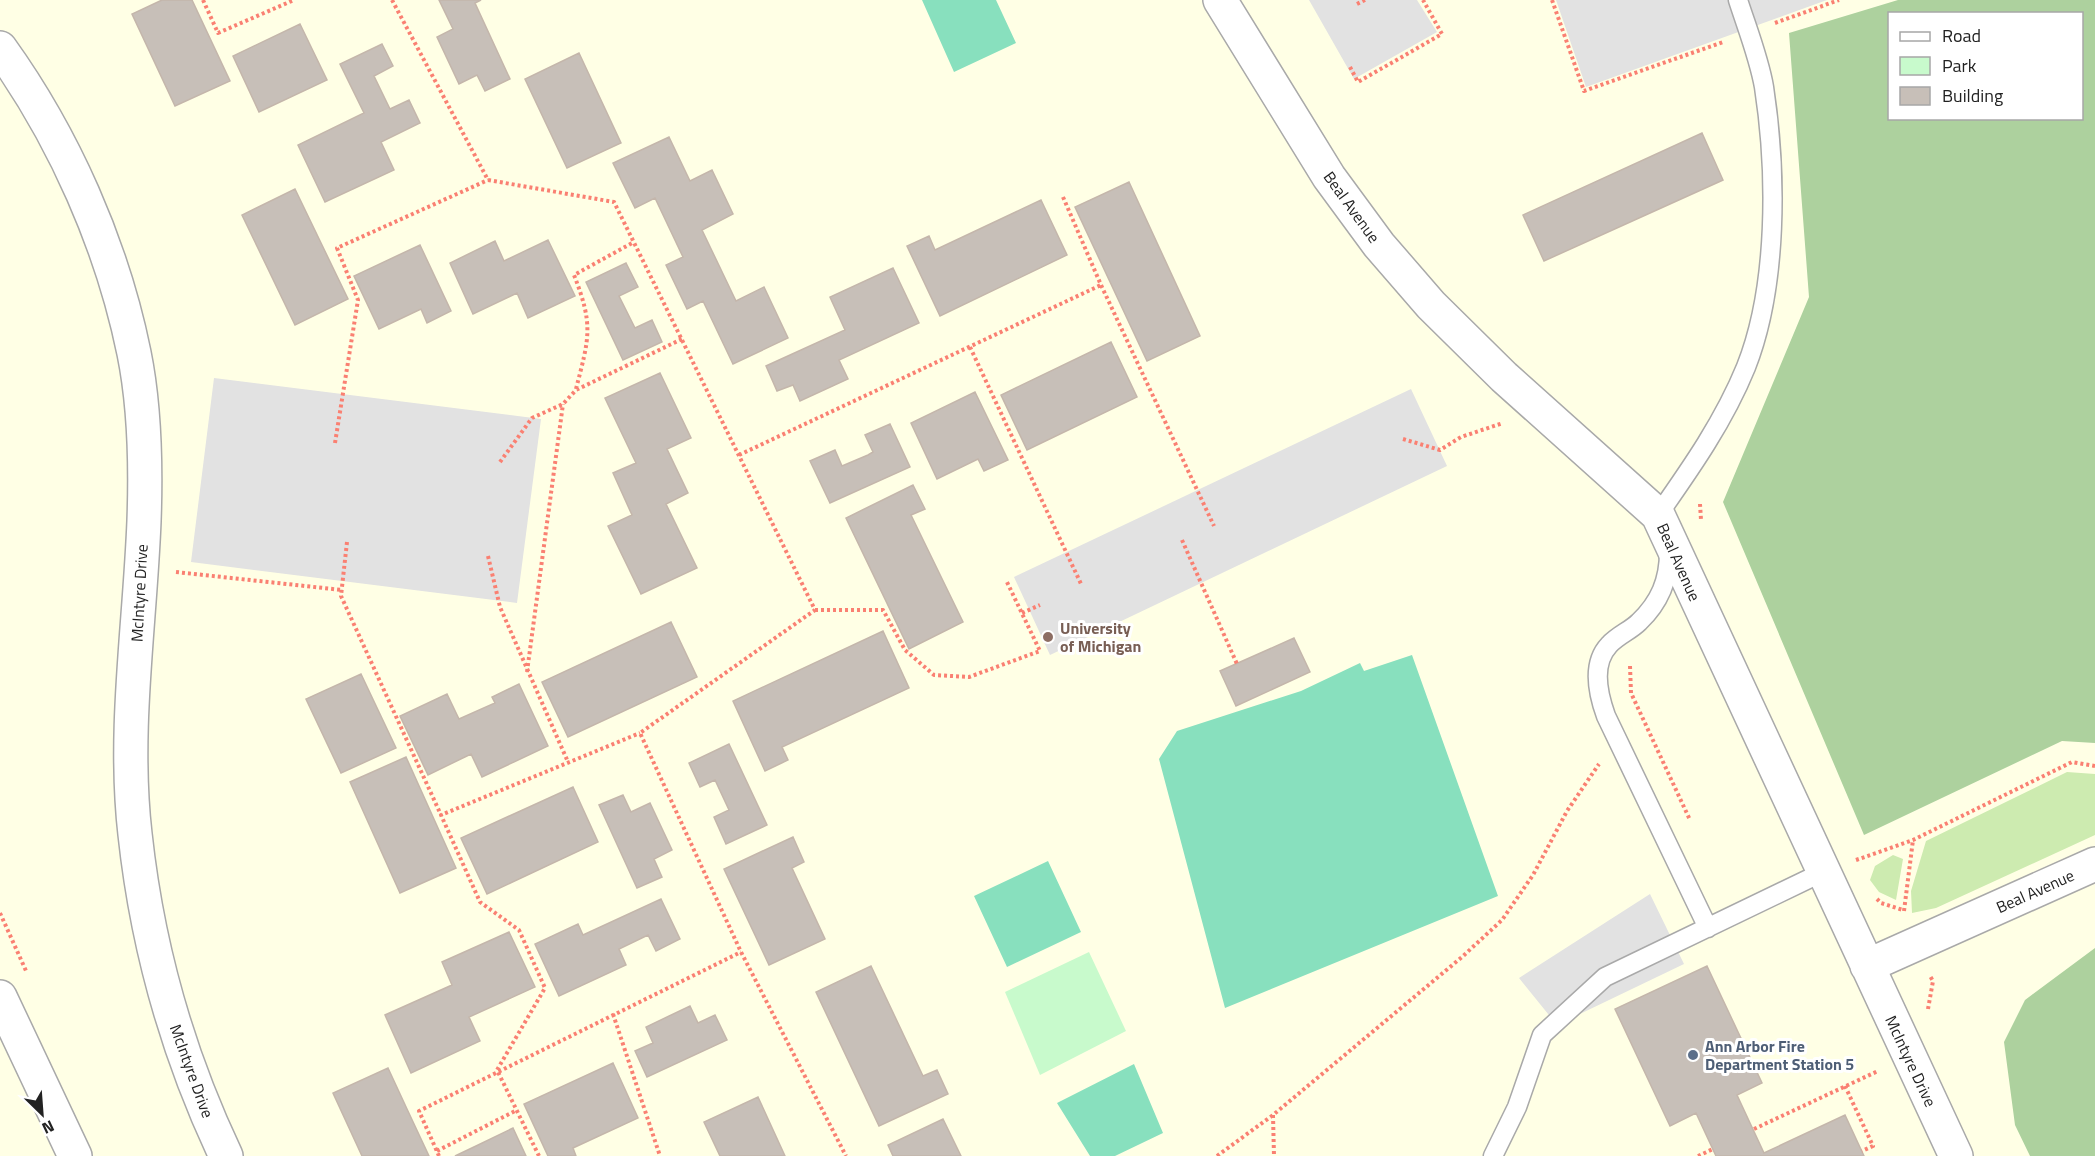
<svg xmlns="http://www.w3.org/2000/svg" width="2095" height="1156" viewBox="0 0 2095 1156" font-family="'Titillium Web',sans-serif">
	<style>
		.education { fill: #ffffe5; fill-rule: evenodd }
		.grass { fill: #cdebb0 }
		.forest { fill: #add19e; fill-rule: evenodd }
		.park { fill: #c8facc }
		.pitch { fill: #88e0be }
		.parking { fill: #e2e2e2 }
		.building { fill: #c7bfb8; stroke: #c4b6ab; stroke-width: 1.5 }
		.lines { fill: none; stroke-linecap: round; stroke-linejoin: round }
		.lane-casing { stroke: #a9a9a9; stroke-width: 21 }
		.street-casing { stroke: #a9a9a9; stroke-width: 36 }
		.path { stroke: #fa8072; stroke-width: 4; stroke-dasharray: 3 3; stroke-linecap: butt }
		.lane { stroke: #fff; stroke-width: 18 }
		.street { stroke: #fff; stroke-width: 33 }
		.education-dot { fill: #8d6e63; stroke: #fff; stroke-width: 2 }
		.service-dot { fill: #5c6f8a; stroke: #fff; stroke-width: 2 }
		.labels { text-anchor: middle; dominant-baseline: central; stroke-width: 6; stroke-linejoin: round; paint-order: stroke }
		.street-label { font-size: 16px; fill: #222; stroke: #fff }
		.education-label { font-size: 16px; font-weight: bold; fill: #785e54; stroke: #fff; text-anchor: start }
		.service-label { font-size: 16px; font-weight: bold; fill: #4e5e75; stroke: #fff; text-anchor: start }
	</style>
	<rect width="100%" height="100%" fill="#f2efe9"/>
	<path class="education" d="M0,0H2095V1156H0ZM1890,14H2082V118H1890Z"/>
	<path class="grass" d="M2067,772L2095,774V835L1936,908L1912,913L1911,891L1926,841Z
		M1893,855L1903,859L1896,900L1879,892L1870,880L1875,866Z"/>
	<path class="forest" d="M1898,0H2095V743L2062,741L1864,835L1723,502L1809,297L1789,33ZM1890,14H2082V118H1890Z
		M2095,948V1156H2030L2015,1125L2004,1042L2025,1000Z"/>
	<path class="park" d="M1089,952L1126,1031L1040,1075L1005,992Z"/>
	<path class="pitch" d="M922,0H996L1016,43L954,72Z
		M1412,655L1498,896L1225,1008L1159,759L1177,731L1301,691L1360,663L1364,671Z
		M1048,861L1081,932L1007,967L974,896Z
		M1134,1064L1163,1133L1115,1156H1090L1057,1103Z"/>
	<path class="parking" d="M1309,0H1417L1437,32L1354,79Z
		M1556,0H1827L1586,87Z
		M214,378L541,419L517,603L191,562Z
		M1411,389L1447,466L1050,655L1014,577Z
		M1650,894L1684,964L1557,1025L1519,978Z"/>
	<path class="building" d="M162,0H192L230,81L175,106L132,14Z
		M439,0H481L475,3L510,79L485,91L477,75L459,84L437,37L453,29Z
		M300,24L327,80L259,112L233,56Z
		M382,44L393,66L374,76L390,109L409,100L420,123L381,142L394,170L325,202L298,145L364,113L340,64Z
		M579,53L621,143L567,168L525,79Z
		M1702,133L1723,180L1544,261L1523,215Z
		M669,137L690,181L712,170L733,214L702,230L736,301L764,287L788,338L733,364L703,301L687,309L666,265L683,257L655,198L635,208L613,163Z
		M1129,182L1200,336L1147,361L1075,207Z
		M295,189L348,299L295,325L242,215Z
		M1041,200L1067,255L940,316L907,246L929,236L935,250Z
		M548,240L575,296L528,318L517,293L473,314L450,263L495,241L504,261Z
		M420,245L451,311L427,323L421,309L379,329L354,276Z
		M626,263L638,287L619,296L635,328L652,320L662,342L623,360L586,282Z
		M893,268L919,323L839,360L848,379L800,401L793,385L777,391L766,366L845,330L830,297Z
		M1111,342L1137,397L1027,450L1001,395Z
		M660,373L691,438L667,449L688,493L666,504L697,568L641,594L608,526L632,515L613,473L636,463L605,398Z
		M975,392L1008,460L984,471L978,459L937,479L911,423Z
		M890,424L910,467L830,503L810,461L835,450L842,466L868,455L873,452L865,435Z
		M913,485L925,509L911,515L963,622L909,649L846,518Z
		M671,622L697,677L568,737L542,682Z
		M883,631L909,688L782,747L788,760L765,771L733,701Z
		M1294,638L1310,672L1236,706L1220,671Z
		M361,674L396,748L341,773L306,699Z
		M519,684L548,746L482,777L471,754L428,775L400,716L447,694L459,719L495,703L492,697Z
		M729,744L767,825L726,844L714,817L729,810L715,780L700,787L689,763Z
		M406,757L456,868L400,893L350,782Z
		M573,787L598,842L487,894L461,838Z
		M623,795L631,812L650,803L672,850L654,859L662,877L637,888L599,805Z
		M793,837L804,862L792,868L825,939L769,965L724,869Z
		M661,899L680,939L656,951L648,935L619,949L626,965L559,996L535,944L578,924L583,935Z
		M509,932L535,987L469,1017L480,1041L411,1073L385,1015L452,985L442,962Z
		M871,966L923,1076L937,1070L948,1094L879,1126L816,992Z
		M1707,966L1762,1083L1737,1095L1764,1153L1845,1115L1864,1156H1716L1696,1113L1670,1126L1615,1009Z
		M690,1006L698,1023L715,1015L727,1040L647,1077L635,1051L653,1043L646,1027Z
		M613,1063L638,1118L573,1148L576,1156H548L524,1104Z
		M388,1068L407,1109L429,1156H362L333,1093Z
		M758,1097L785,1156H720L704,1122Z
		M943,1119L961,1156H893L888,1145Z
		M513,1128L526,1156H455L476,1146Z"/>
	<g class="lines">
		<defs>
			<path id="lane" d="M1658,515C1691,468 1724,421 1746,367C1778,286 1777,172 1764,87C1759,58 1747,28 1738,0
				M1669,552C1669,580 1660,602 1639,622C1630,631 1618,635 1609,645C1591,664 1598,694 1606,716L1708,928
				M1493,1156L1517,1107L1542,1035L1605,977L1823,872"/>
			<path id="street" d="M1220,0L1329,177L1379,245L1431,305L1504,377L1658,515L1956,1156
				M0,48C64,137 112,245 134,353C145,407 146,466 144,521C140,625 123,730 135,834C147,945 178,1055 226,1156
				M1867,966L2095,864
				M0,997L75,1156"/>
		</defs>
		<use href="#lane" class="lane-casing"/>
		<use href="#street" class="street-casing"/>
		<path class="path" d="M203,0L218,33L294,0
			M392,0L488,180L614,202L815,610L640,733L741,952L846,1156
			M1552,0L1584,91L1723,42
			M1357,4L1365,0
			M1775,23L1839,0
			M1350,67L1358,82L1442,34L1423,0
			M1063,197L1101,285L1214,526
			M970,347L1082,586
			M576,389C589,338 594,326 574,275L634,242
			M1403,439L1440,450L1461,437L1503,423
			M335,443L358,300L337,248L488,180
			M739,455L1101,285
			M500,462L532,418L563,404L576,390L682,339
			M1700,504L1701,520
			M1182,540L1237,664
			M347,542L341,596L441,815
			M488,556L500,607L568,762
			M176,572L342,590
			M815,610H883L905,650L934,675L969,677L1040,651L1006,580
			M1022,613L1040,605
			M1630,666L1631,693L1690,820
			M527,672L563,404
			M1856,860L1913,840L2072,762L2095,766
			M1877,899L1881,903L1903,910
			M1904,911L1913,840
			M0,913L27,973
			M1928,1009L1933,981L1930,976
			M613,1014L660,1156
			M1845,1086L1873,1146L1862,1151
			M1273,1115L1274,1156
			M1754,1129L1878,1071
			M437,1151L517,1110
			M439,1156L419,1111L741,952
			M539,1156L497,1070L545,988L519,930L480,902L441,815L640,733
			M1217,1156L1273,1115L1462,957L1502,920L1533,875L1567,811L1599,764
			M1698,1156L1713,1149"/>
		<use href="#lane" class="lane"/>
		<use href="#street" class="street"/>
	</g>
	<circle class="education-dot" cx="1048" cy="637" r="6"/>
	<circle class="service-dot" cx="1693" cy="1055" r="6"/>
	<g class="labels">
		<g class="street-label">
			<text transform="translate(1352 207) rotate(54)">Beal Avenue</text>
			<text transform="translate(1679 562) rotate(66)">Beal Avenue</text>
			<text transform="translate(139 593) rotate(-87)">McIntyre Drive</text>
			<text transform="translate(2035 891) rotate(-24)">Beal Avenue</text>
			<text transform="translate(1911 1061) rotate(65)">McIntyre Drive</text>
			<text transform="translate(192 1071) rotate(70)">McIntyre Drive</text>
		</g>
		<g class="education-label">
			<text x="1060" y="628">University<tspan x="1060" dy="18">of Michigan</tspan></text>
		</g>
		<g class="service-label">
			<text x="1705" y="1046">Ann Arbor Fire<tspan x="1705" dy="18">Department Station 5</tspan></text>
		</g>
	</g>
	<rect x="1888" y="12" width="195" height="108" fill="#ffffff" stroke="#a7a7a7" stroke-width="1.5"/>
	<rect x="1900" y="32" width="30" height="9" fill="#ffffff" stroke="#a7a7a7" stroke-width="1.5"/>
	<text x="1942" y="42" font-size="18" fill="#222222">Road</text>
	<rect x="1900" y="57" width="30" height="18" fill="#c8facc" stroke="#a7a7a7" stroke-width="1.5"/>
	<text x="1942" y="72" font-size="18" fill="#222222">Park</text>
	<rect x="1900" y="87" width="30" height="18" fill="#c7bfb8" stroke="#a7a7a7" stroke-width="1.5"/>
	<text x="1942" y="102" font-size="18" fill="#222222">Building</text>
	<g transform="translate(42 1114) rotate(155)" stroke="#ffffff" stroke-width="4.5" paint-order="stroke">
	<path d="M0-4.5L10 22L0 15L-10 22Z" fill="#222222"/>
	<text y="-9" font-size="16" font-weight="bold" text-anchor="middle" fill="#222222">N</text>
	</g>
</svg>
